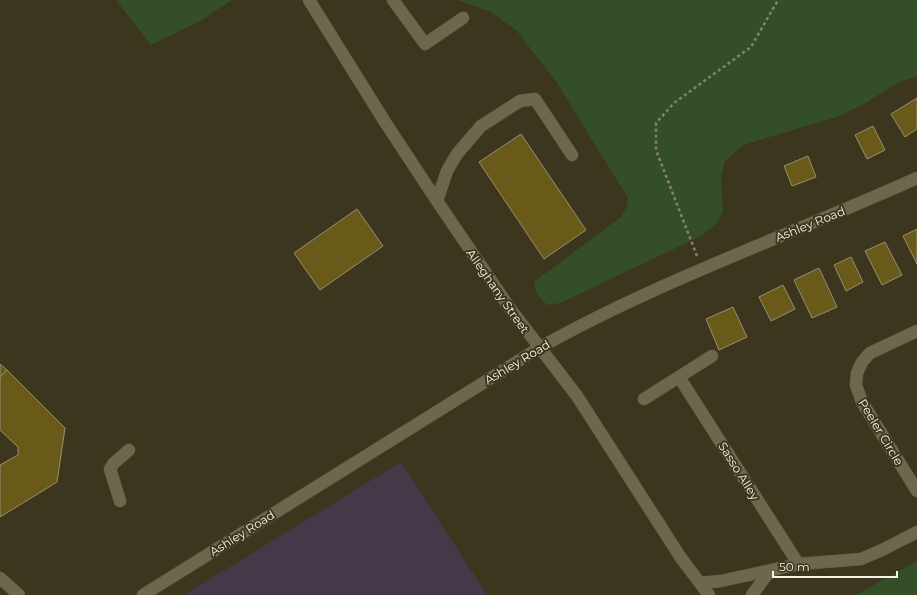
<svg xmlns="http://www.w3.org/2000/svg" width="917" height="595" viewBox="0 0 917 595" font-family="Montserrat,sans-serif">
	<style>
		.commercial { fill: #443949 }
		.green { fill: #344f27 }
		.building { fill: #695a1a; stroke: #968f74 }
		.lines { fill: none; stroke-linecap: round; stroke-linejoin: round }
		.minor-casing { stroke: #5a5540; stroke-width: 13 }
		.path { stroke: #87826e; stroke-width: 2.5; stroke-dasharray: 3 3; stroke-linecap: butt }
		.minor { stroke: #6d674d; stroke-width: 12 }
		.labels { text-anchor: middle; dominant-baseline: central; stroke-width: 4; stroke-linejoin: round; paint-order: stroke }
		.street-label { font-size: 12px; fill: #f6f3e4; stroke: #3c361e }
	</style>
	<rect width="100%" height="100%" fill="#3c361e"/>
	<path class="commercial" d="M401,462L487,595H184Z"/>
	<path class="green" d="M116,0H232L202,20L151,45Z
		M457,0H917V76L899,82L864,104L837,117L743,145L725,161L721,176L723,212L715,225L701,236L560,303L547,305C541,298 532,291 535,281L621,217L627,206L628,198L557,83L517,31L491,12Z
		M917,561V595H856Z"/>
	<path class="building" d="M917,98V129L905,137L891,114Z
		M873,126L885,150L867,159L855,135Z
		M521,134L586,230L544,259L479,162Z
		M808,156L816,177L792,186L784,166Z
		M357,209L383,246L320,290L294,253Z
		M917,229V264L903,236Z
		M885,242L902,275L882,285L865,251Z
		M851,257L863,282L846,291L834,265Z
		M819,268L837,307L812,318L794,280Z
		M783,285L795,309L771,321L759,297Z
		M733,307L747,337L719,350L706,319Z
		M0,364L7,370L0,377Z
		M7,370L65,428L57,482L0,517V465L18,455V447L0,430V377Z"/>
	<g class="lines">
		<defs>
			<path id="minor" d="M309,0L385,122L437,201L511,310L577,396L681,558L709,595
				M393,0L425,44L463,18
				M437,201L447,171L457,154L481,126L520,101L535,99L572,155
				M917,331L870,353L862,362L857,373L856,385L862,402L917,491
				M679,377L799,565
				M644,399L712,356
				M120,501L110,469L114,463L129,450
				M0,578L19,595
				M700,583L721,581L799,564L861,559L882,550L917,532
				M143,595L539,348C660,280 791,235 917,178
				M752,595L769,572"/>
		</defs>
		<use href="#minor" class="minor-casing"/>
		<path class="path" d="M697,256L656,150V123L674,103L751,47L778,0"/>
		<use href="#minor" class="minor"/>
	</g>
	<g class="labels">
		<g class="street-label">
			<text transform="translate(810 224) rotate(-22)">Ashley Road</text>
			<text transform="translate(498 291) rotate(55)">Alleghany Street</text>
			<text transform="translate(517 362) rotate(-31)">Ashley Road</text>
			<text transform="translate(881 432) rotate(59)">Peeler Circle</text>
			<text transform="translate(739 471) rotate(58)">Sasso Alley</text>
			<text transform="translate(242 533) rotate(-32)">Ashley Road</text>
		</g>
	</g>
	<path d="M773 571v6h124v-6" fill="none" stroke="#f6f3e4" stroke-width="2"/>
	<text x="779" y="571" font-size="12" fill="#f6f3e4" stroke="#3c361e" stroke-width="3" paint-order="stroke">50 m</text>
</svg>
